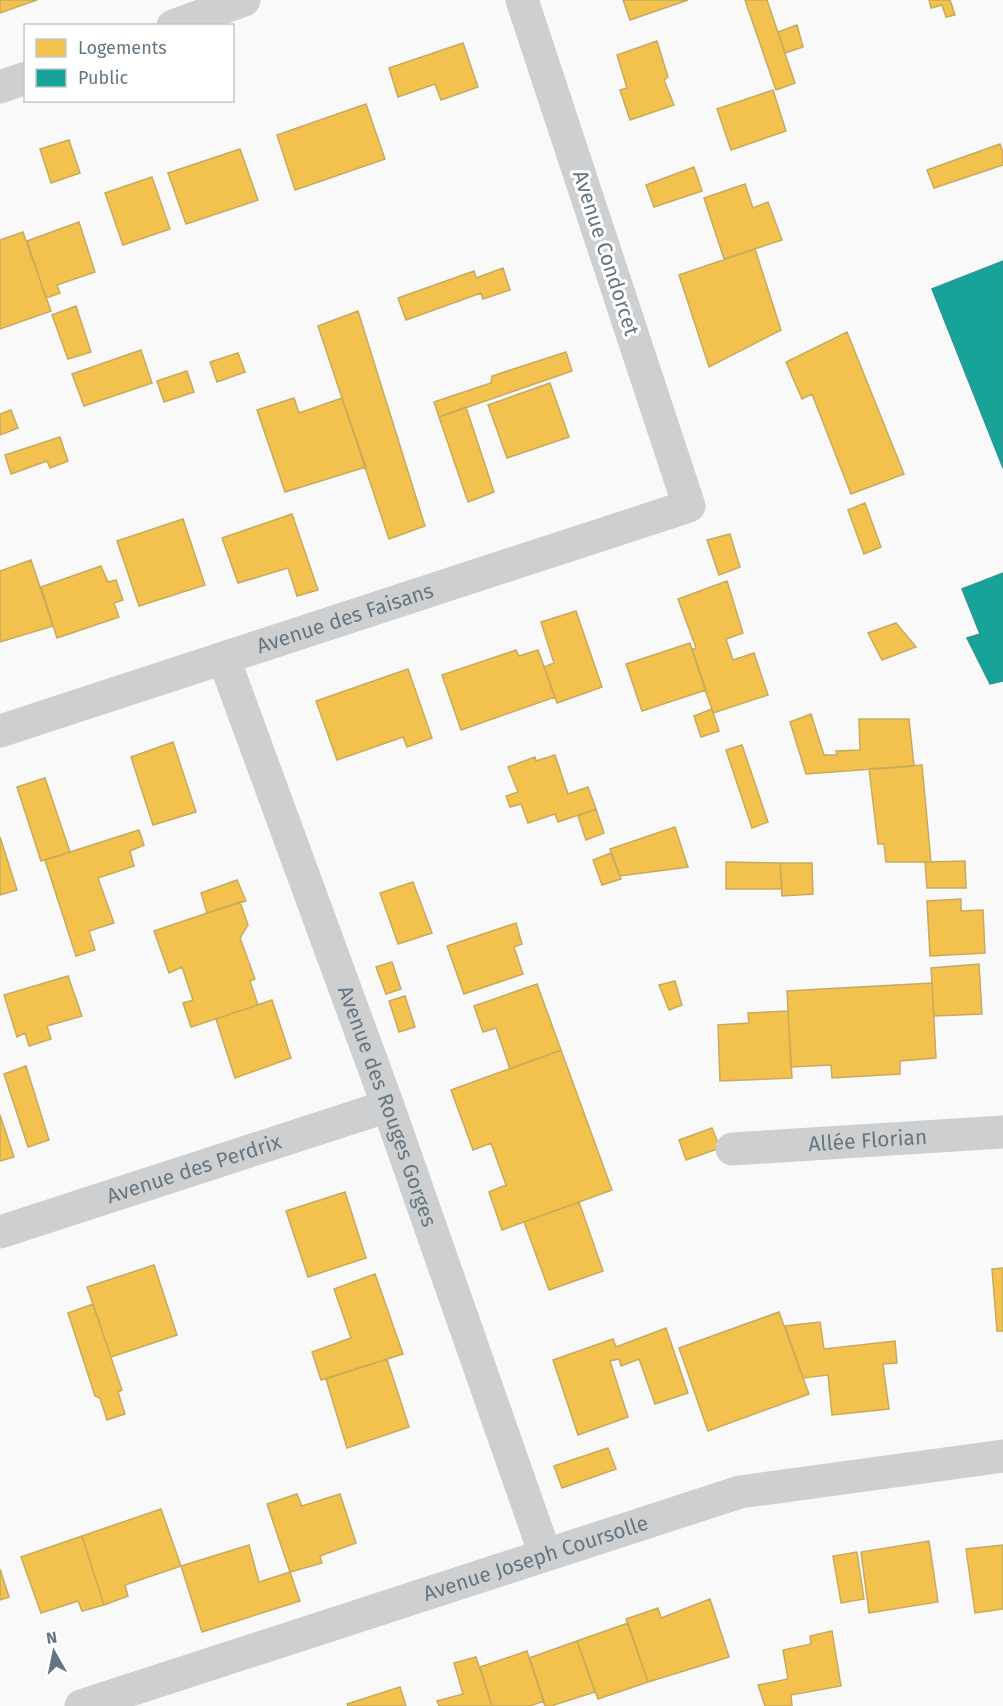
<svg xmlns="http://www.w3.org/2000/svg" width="1003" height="1706" viewBox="0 0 1003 1706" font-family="'Fira Sans',sans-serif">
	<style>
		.homes { fill: #f2c14e; stroke: #c8aa5e; stroke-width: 1.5 }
		.public { fill: #17a398; stroke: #2e9692; stroke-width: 1.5 }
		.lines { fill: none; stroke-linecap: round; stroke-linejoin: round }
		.street { stroke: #cecfd0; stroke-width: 33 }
		.labels { text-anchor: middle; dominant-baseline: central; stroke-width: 6; stroke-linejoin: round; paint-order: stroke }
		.street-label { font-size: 21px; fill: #657683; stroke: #fff }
	</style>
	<rect width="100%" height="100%" fill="#f9f9f9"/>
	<path class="homes" d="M0,0H37L0,13Z
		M623,0H688L630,20Z
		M745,0H767L795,83L776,90Z
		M929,0H950L955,15L946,17L942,5L931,8Z
		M797,25L803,47L785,53L778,32Z
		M657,41L668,77L664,80L674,105L630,120L620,90L627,88L617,55Z
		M463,43L478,87L441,100L435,84L398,97L389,68Z
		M773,90L786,131L731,150L717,109Z
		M366,104L385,159L295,190L277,135Z
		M69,140L80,173L51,183L40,149Z
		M1000,144L1003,153V165L934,188L927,170Z
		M240,149L258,200L186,224L168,173Z
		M694,167L702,191L654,207L646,185Z
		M152,177L170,229L123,245L105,193Z
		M745,184L753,208L768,202L782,240L724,259L704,198Z
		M79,222L95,272L57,285L60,293L46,298L27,241Z
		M23,232L51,311L0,329V240Z
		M755,249L781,330L709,367L679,275Z
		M503,268L510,290L483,299L481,293L406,320L398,298L474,271L476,278Z
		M76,306L91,352L68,359L52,315Z
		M358,311L425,526L389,539L318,326Z
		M847,332L904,474L851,494L812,394L802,399L786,362Z
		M141,350L152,383L84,406L72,374Z
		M566,352L572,371L439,417L434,402L491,383L492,376Z
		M238,353L245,372L217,382L210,362Z
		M187,371L194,392L164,402L157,381Z
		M550,383L569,437L507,458L488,405Z
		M294,398L299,413L342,398L366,467L285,492L257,410Z
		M466,407L494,492L468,502L439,417Z
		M11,410L18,428L0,435V414Z
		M60,437L68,461L50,468L47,461L11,474L5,455Z
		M865,503L881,547L864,554L848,510Z
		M292,514L318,590L297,596L288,568L238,583L222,538Z
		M183,519L205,585L139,606L117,541Z
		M730,534L740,567L719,575L707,540Z
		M31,560L53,626L0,642V571Z
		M101,566L108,582L116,580L123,600L114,603L119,617L57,638L41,587Z
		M727,581L743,633L726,639L733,660L754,653L768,695L713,713L692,650L696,648L678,599Z
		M576,611L602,687L557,703L544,667L554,663L541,622Z
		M896,623L916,647L882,660L868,633Z
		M690,643L706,690L642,711L626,664Z
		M516,650L519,656L538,650L555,697L461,730L442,675Z
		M408,669L432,738L407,747L403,737L337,760L316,701Z
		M712,709L719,731L701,737L694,716Z
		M811,714L824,755H837L836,751L860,750L859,719H909L914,766L806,774L790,722Z
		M173,742L196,812L153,825L131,757Z
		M742,745L768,822L752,828L726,750Z
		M555,755L568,794L588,787L596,809L558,822L555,814L528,823L521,804L510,807L506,796L518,792L508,767L535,757L536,761Z
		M922,765L931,862H886L884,844H878L869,769Z
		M45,778L70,852L41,861L17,787Z
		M596,809L604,833L586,840L578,816Z
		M675,827L688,867L620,876L610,849Z
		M139,830L144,845L130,851L134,866L98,878L114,923L89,931L95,950L76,956L45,860Z
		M0,837L17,890L0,895Z
		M611,853L621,879L602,885L593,860Z
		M965,861L966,888H927L925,862Z
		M726,862L780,863L782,889H726Z
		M780,863H812L813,894L782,896Z
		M237,880L246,901L207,913L201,893Z
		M413,882L432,933L398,944L380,893Z
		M961,899V911L983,910L985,953L930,956L927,901Z
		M240,902L248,925L240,938L255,979L250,981L258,1005L191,1027L183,1003L193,1000L182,967L169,973L154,931Z
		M516,923L522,944L514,947L523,974L464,994L447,946Z
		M392,962L401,989L386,994L376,967Z
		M979,964L982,1014L934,1016L931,968Z
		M68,976L82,1016L47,1026L51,1039L29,1046L25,1033L17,1037L4,995Z
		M675,981L682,1005L669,1010L659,985Z
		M932,983L936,1058L900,1061V1074L832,1078L831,1065L791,1067L787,991Z
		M537,984L561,1050L510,1069L496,1028L483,1032L474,1006Z
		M405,996L415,1027L399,1032L389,1001Z
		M272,1000L291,1058L235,1078L216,1019Z
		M788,1011L792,1078L720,1081L718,1025L749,1023L748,1013Z
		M561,1050L612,1190L502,1230L489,1192L506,1185L491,1143L473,1150L451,1090Z
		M26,1066L49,1140L28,1147L4,1074Z
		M0,1115L14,1157L0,1161Z
		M712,1128L720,1148L686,1160L679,1140Z
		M345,1192L366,1258L308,1277L286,1211Z
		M579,1202L603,1271L549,1290L524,1222Z
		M154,1265L177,1335L111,1357L87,1287Z
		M1003,1268V1331H997L992,1269Z
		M375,1274L403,1354L321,1380L312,1352L351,1338L334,1289Z
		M93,1304L122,1390L118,1392L125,1414L107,1420L100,1398L95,1396L68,1313Z
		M779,1312L809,1394L708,1431L679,1348Z
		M820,1322L824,1349L895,1341L897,1363L883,1364L889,1409L832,1415L828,1375L803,1378L785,1326Z
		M666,1328L688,1393L655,1404L639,1359L621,1366L619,1359L610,1361L628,1417L578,1435L553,1360L613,1339L616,1347Z
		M387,1359L409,1427L347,1448L326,1379Z
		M608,1448L616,1469L562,1488L554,1466Z
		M297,1494L302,1506L340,1494L356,1543L320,1556L322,1563L290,1572L267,1504Z
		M161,1509L181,1566L125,1585L128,1596L104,1605L82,1536Z
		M82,1536L104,1605L82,1611L78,1601L41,1613L21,1557Z
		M929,1541L938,1602L869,1613L861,1552Z
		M249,1545L259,1582L290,1572L300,1601L202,1632L181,1566Z
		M1003,1545V1609L975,1613L966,1549Z
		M857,1552L864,1599L841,1603L833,1556Z
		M0,1569L9,1597L0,1600Z
		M710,1599L729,1657L648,1682L626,1619L658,1608L661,1618Z
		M628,1623L648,1682L598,1699L577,1641Z
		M832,1631L841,1686L791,1695L792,1706H765L758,1685L788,1679L783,1650L811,1644L810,1636Z
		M577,1641L595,1692L551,1706H545L529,1658Z
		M527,1651L544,1701L530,1706H492L480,1667Z
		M476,1657L492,1706H439L437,1701L463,1694L454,1663Z
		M400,1687L406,1706H348L347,1704Z"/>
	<path class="public" d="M1003,261V468L932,289Z
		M1003,573V681L990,684L967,638L980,634L962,589Z"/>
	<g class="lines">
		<g class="street">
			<path d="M173,26L244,0"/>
			<path d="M0,87L26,78"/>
			<path id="s1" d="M224,659L388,1106L545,1554"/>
			<path id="s2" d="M0,731L689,506L522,0"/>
			<path id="s3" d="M732,1149L1003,1132"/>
			<path id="s4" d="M0,1232L388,1106"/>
			<path id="s5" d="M81,1706L740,1492L1003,1456"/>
		</g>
	</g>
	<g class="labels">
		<g class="street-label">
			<text transform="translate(606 253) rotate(72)">Avenue Condorcet</text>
			<text stroke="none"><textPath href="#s2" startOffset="363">Avenue des Faisans</textPath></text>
			<text stroke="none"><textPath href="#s1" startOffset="476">Avenue des Rouges Gorges</textPath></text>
			<text stroke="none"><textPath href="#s3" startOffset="136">Allée Florian</textPath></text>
			<text stroke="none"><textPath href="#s4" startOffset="204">Avenue des Perdrix</textPath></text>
			<text stroke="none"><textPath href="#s5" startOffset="478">Avenue Joseph Coursolle</textPath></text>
		</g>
	</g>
	<rect x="24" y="24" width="210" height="78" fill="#ffffff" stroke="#c1c8cd" stroke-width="1.5"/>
	<rect x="36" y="39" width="30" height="18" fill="#f2c14e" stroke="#c1c8cd" stroke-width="1.5"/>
	<text x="78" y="54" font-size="18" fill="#657683">Logements</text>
	<rect x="36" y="69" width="30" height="18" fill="#17a398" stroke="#c1c8cd" stroke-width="1.5"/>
	<text x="78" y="84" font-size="18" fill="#657683">Public</text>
	<g transform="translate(54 1652) rotate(351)" stroke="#ffffff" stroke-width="4.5" paint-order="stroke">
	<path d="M0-4.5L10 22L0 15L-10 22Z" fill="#657683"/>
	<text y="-9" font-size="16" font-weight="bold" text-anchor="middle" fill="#657683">N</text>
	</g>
</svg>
